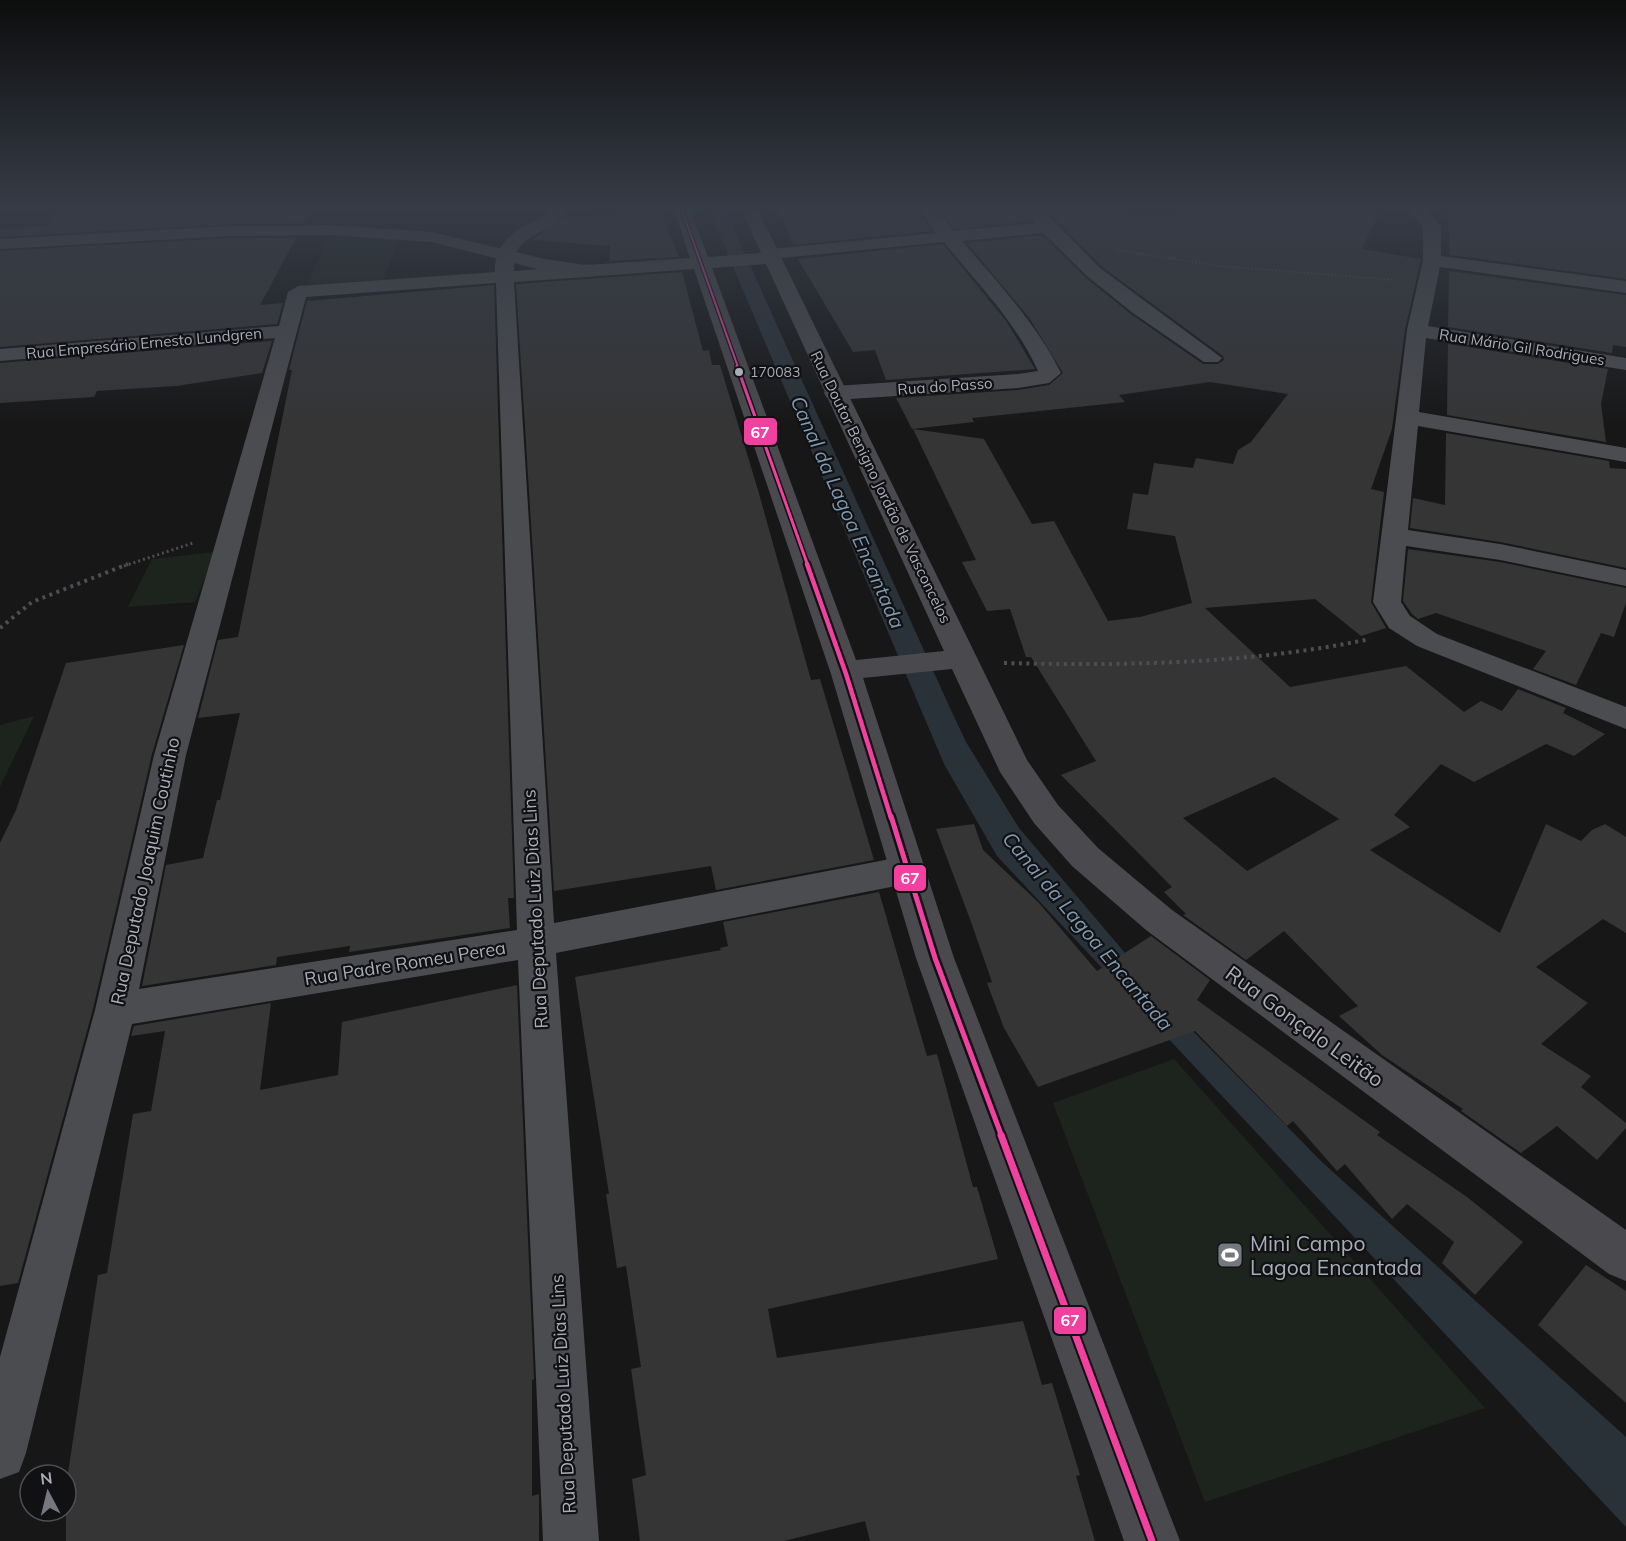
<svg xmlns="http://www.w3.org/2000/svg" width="1626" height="1541" viewBox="0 0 1626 1541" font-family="Mulish,sans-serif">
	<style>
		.green { fill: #1d241e }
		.water { fill: #2a3239 }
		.building { fill: #353536; fill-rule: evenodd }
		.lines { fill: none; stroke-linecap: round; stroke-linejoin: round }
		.path-far2 { stroke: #4d4e52; stroke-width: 2; stroke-dasharray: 1.5 2; stroke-linecap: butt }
		.path-far1 { stroke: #4d4e52; stroke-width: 3; stroke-dasharray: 2 3; stroke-linecap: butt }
		.path { stroke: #4d4e52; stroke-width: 4; stroke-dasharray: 3 4.5; stroke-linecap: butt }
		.street { fill: #4b4c50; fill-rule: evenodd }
		.secondary { fill: #4a4a4e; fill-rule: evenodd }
		.bus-1-far4-casing { stroke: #111113; stroke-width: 4.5 }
		.bus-1-far3-casing { stroke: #111113; stroke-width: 6 }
		.bus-1-far2-casing { stroke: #111113; stroke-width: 9 }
		.bus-1-far1-casing { stroke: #111113; stroke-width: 10 }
		.bus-1-casing { stroke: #111113; stroke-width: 11 }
		.bus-1-far4 { stroke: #f240a1; stroke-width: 2 }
		.bus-1-far3 { stroke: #f240a1; stroke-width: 3 }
		.bus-1-far2 { stroke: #f240a1; stroke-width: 4.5 }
		.bus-1-far1 { stroke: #f240a1; stroke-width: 5 }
		.bus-1 { stroke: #f240a1; stroke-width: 7 }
		.bus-dot { fill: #a8adb8; stroke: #111113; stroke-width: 2 }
		.labels { text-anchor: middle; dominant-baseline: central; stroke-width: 4.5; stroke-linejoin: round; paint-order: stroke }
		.far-bus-label { font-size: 14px; fill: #a8adb8; stroke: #111113; text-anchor: start }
		.far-street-label { font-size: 15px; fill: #a8adb8; stroke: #111113 }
		.street-label { font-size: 18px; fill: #a8adb8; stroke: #111113 }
		.water-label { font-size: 20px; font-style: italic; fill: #7f9bb3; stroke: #111113 }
		.near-street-label { font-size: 21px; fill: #a8adb8; stroke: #111113 }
		.near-poi-label { font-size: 21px; fill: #a8adb8; stroke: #111113; text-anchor: start }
		.line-badge { stroke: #111113; stroke-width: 2 }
		.badge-label { font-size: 16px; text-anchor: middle; font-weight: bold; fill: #fff }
	</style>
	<rect width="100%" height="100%" fill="#171717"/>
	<path class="green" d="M368,237L400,239L383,280L308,284L328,238Z
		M215,552L195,602L128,607L152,559Z
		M34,716L0,787V725Z
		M1174,1059L1485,1408L1205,1502L1053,1103Z"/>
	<path class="water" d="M709,210H725L950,708L966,742L1019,828L1181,1019L1323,1163L1626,1437V1527L997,856L944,764Z"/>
	<path class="building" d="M79,210H311L304,223L230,224L0,237V229L47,226L56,211Z
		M660,210L679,257L610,261V246L532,240L562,218Z
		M779,210H910L911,214H919L932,231L793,245Z
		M963,210H1024L1032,221L955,229L940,212Z
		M1046,210H1120L1131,218L1198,212V210H1380L1362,249L1421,259L1405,330L1392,429L1371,489L1384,492L1371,602L1386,628L1361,636L1315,599L1205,608L1290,687L1406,666L1464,712L1481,701L1502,711L1518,689L1566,708L1563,713L1605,734L1574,756L1546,744L1474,782L1441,764L1394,815L1410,827L1370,850L1500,933L1546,824L1581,841L1592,830L1605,824L1626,837V933L1603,919L1536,967L1588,1003L1541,1044L1591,1076L1581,1087L1626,1123V1128L1597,1160L1557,1126L1521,1153L1461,1111L1463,1109L1382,1055L1339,1016L1358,1006L1284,931L1246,960L1183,915L1186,914L1164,892L1172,887L1061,775L1096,761L1031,657H1026L1010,609L987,611L962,562L976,560L913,429L984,439L1032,524L1054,521L1108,621L1140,617L1192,603L1175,536L1127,529L1133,493L1148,495L1154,463L1193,468L1196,458L1233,464L1238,450L1251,442L1288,394L1210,382L1119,395L1125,402L972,418L974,422L912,429L896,398L1018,390L1049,385L1063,373L1030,319L967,243L1042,235L1086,278L1132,315L1203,364H1218L1224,360L1223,356L1101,266ZM1274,777L1339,819L1247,871L1183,818Z
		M1447,210H1626V279L1450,255Z
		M230,238H296L260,305L283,303L277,324L0,347V251Z
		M943,244L1006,321L1035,369L886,380L875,350L853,352L798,259Z
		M1449,271L1626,295V347L1613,345L1612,353L1448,327Z
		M682,272L703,351L709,350L712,365H720L758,490L811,680L820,679L874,860L716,890L711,866L554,891L516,284Z
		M494,285L514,898H508L510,928L349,952L350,946L277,957L276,965L142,986L166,865L203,858L217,800H220L240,713L198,718L218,640L238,637L292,370H289L307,301Z
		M272,341L262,373L176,386L97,391L94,397L0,403V363Z
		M1448,344L1608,369L1601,404L1606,442L1447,415Z
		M1446,433L1609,461L1610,468L1626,469V568L1500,542L1410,528L1413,498L1445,505Z
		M1408,549L1500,562L1626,588V603L1614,637L1601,633L1576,685L1533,669L1546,651L1436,613L1418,619L1412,614L1403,601Z
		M184,645L152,754L93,1009L18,1283L0,1286V843L16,810L66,663Z
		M974,824L983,850L1039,903L1097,971L1151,936L1210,980L1197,1000L1380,1132L1377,1135L1467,1197L1523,1242L1475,1295L1442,1263L1454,1242L1407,1204L1392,1219L1345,1164L1337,1171L1293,1121L1287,1126L1195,1031L1038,1087L1004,1028L987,983L992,982L970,919L936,829Z
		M879,892L927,1056L937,1054L973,1187H977L998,1259L768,1309L777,1358L1023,1321L1042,1385L1052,1383L1080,1475L1076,1476L1095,1541H870L865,1521L784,1541H640L632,1479L646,1475L631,1369L641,1367L626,1266L617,1268L606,1194H609L575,977L721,950L720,948L728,946L723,922Z
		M517,985L534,1379L532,1380V1496L539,1494V1541H66V1486L98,1275L107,1273L133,1114L151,1111L165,1031L131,1036L134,1026L271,1003L260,1090L338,1075L342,1022Z
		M1586,1265L1626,1291V1403L1538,1325Z"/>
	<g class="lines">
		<path class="path-far2" d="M1086,221L1172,210
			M1116,250L1220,266L1395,280"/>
		<path class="path-far1" d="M124,566L193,543"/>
		<path class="path" d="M0,628L32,602L128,564
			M1004,663C1125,666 1251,664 1370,639"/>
		<path class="street" d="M548,210H564C554,239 511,228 514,271L586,265L595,271L586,277L514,282L554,923L906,856L919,860L924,870L919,880L906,884L556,953L599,1541H543L518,960L132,1024L26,1453L19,1472L0,1479V1357L95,1010L154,755L275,338L0,361V349L279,326L288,292L298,286L495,272C494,239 520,227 546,215ZM496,283L517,930L139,989L186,755L306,297Z
			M919,210H936L954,231L1036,223L1026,210H1043L1100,268L1222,358L1218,362H1204L1133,313L1087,276L1043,233L962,241C997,282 1037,324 1061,373L1049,383L1018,388L835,400L827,398L824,393L827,388L835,386L1018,374L1038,371C1017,323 977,283 944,242L771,259L762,254L771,249L936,233Z
			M1409,210H1426L1441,226V256L1626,281V293L1440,267L1428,326L1626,358V370L1426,338L1419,412L1626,448V462L1418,426L1408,530L1500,544L1626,570V586L1500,560L1406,546L1401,602L1410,616L1437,634L1626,707V729L1417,646L1389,628L1373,602L1407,330L1423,260V227Z"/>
		<path class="secondary" d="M674,210H690L708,257L761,253L742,210H758L1027,760L1058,805L1098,848L1172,910L1626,1230V1281L1609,1274L1146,930L1072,866L1034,823L1000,772L952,669L863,678L954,958L1180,1541H1124L916,958L831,674L694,269L586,277L545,271L432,242L330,235L230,236L0,249V239L230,226L330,225L432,232L545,259L586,265L690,258ZM766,264L944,651L856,660L712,268Z"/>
		<defs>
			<path id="bus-1-far4" d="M682,210L738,367"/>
			<path id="bus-1-far3" d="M737,366L808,566"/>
			<path id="bus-1-far2" d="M807,564L846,674L891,818"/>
			<path id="bus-1-far1" d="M891,816L935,958L1002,1137"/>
			<path id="bus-1" d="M1001,1135L1152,1541"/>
		</defs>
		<use href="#bus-1-far4" class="bus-1-far4-casing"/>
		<use href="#bus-1-far3" class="bus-1-far3-casing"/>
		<use href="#bus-1-far2" class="bus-1-far2-casing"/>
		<use href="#bus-1-far1" class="bus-1-far1-casing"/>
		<use href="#bus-1" class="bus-1-casing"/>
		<use href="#bus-1-far4" class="bus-1-far4"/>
		<use href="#bus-1-far3" class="bus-1-far3"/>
		<use href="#bus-1-far2" class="bus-1-far2"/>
		<use href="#bus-1-far1" class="bus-1-far1"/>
		<use href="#bus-1" class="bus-1"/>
	</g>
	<linearGradient id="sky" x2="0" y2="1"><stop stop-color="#0d0d0d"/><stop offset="0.49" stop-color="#363c47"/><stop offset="1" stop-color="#363c47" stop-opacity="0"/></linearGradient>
	<rect width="1626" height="425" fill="url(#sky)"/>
	<defs>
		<symbol id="stadium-square" viewBox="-11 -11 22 22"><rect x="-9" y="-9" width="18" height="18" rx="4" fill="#757880" stroke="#111113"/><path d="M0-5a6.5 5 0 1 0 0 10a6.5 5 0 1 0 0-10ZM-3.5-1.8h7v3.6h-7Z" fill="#fff"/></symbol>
	</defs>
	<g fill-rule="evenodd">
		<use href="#stadium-square" x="1215" y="1240" width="30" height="30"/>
	</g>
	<circle class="bus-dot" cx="739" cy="372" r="5"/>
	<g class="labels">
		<g class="far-bus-label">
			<text x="750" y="372">170083</text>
		</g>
		<g class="far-street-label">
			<text transform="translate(144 343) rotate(-5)">Rua Empresário Ernesto Lundgren</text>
			<text transform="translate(1522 347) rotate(9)">Rua Mário Gil Rodrigues</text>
			<text transform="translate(945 386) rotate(-4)">Rua do Passo</text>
			<text transform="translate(881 487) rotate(64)">Rua Doutor Benigno Jordão de Vasconcelos</text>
		</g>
		<g class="street-label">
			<text transform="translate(145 871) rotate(-78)">Rua Deputado Joaquim Coutinho</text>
			<text transform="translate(535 909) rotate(-93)">Rua Deputado Luiz Dias Lins</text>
			<text transform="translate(405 963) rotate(-9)">Rua Padre Romeu Perea</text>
			<text transform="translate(563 1394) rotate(-93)">Rua Deputado Luiz Dias Lins</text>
		</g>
		<g class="water-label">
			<text transform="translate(848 512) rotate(66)">Canal da Lagoa Encantada</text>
			<text transform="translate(1088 931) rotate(50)">Canal da Lagoa Encantada</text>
		</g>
		<g class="near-street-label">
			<text transform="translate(1305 1026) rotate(36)">Rua Gonçalo Leitão</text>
		</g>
		<g class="near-poi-label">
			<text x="1250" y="1243">Mini Campo<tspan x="1250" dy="24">Lagoa Encantada</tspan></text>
		</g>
	</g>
	<g class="line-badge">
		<rect x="743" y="417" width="35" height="29" rx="6" fill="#f240a1"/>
		<rect x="893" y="864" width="34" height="28" rx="6" fill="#f240a1"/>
		<rect x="1053" y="1306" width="34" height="29" rx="6" fill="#f240a1"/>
	</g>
	<g class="badge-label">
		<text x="760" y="438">67</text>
		<text x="910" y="884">67</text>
		<text x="1070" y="1326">67</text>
	</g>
	<g transform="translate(48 1493) rotate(353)"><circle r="28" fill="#111113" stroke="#4d4f55" stroke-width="1.5"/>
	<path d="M0-4.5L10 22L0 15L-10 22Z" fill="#757880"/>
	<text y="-9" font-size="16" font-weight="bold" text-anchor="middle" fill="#a8adb8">N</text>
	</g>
</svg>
